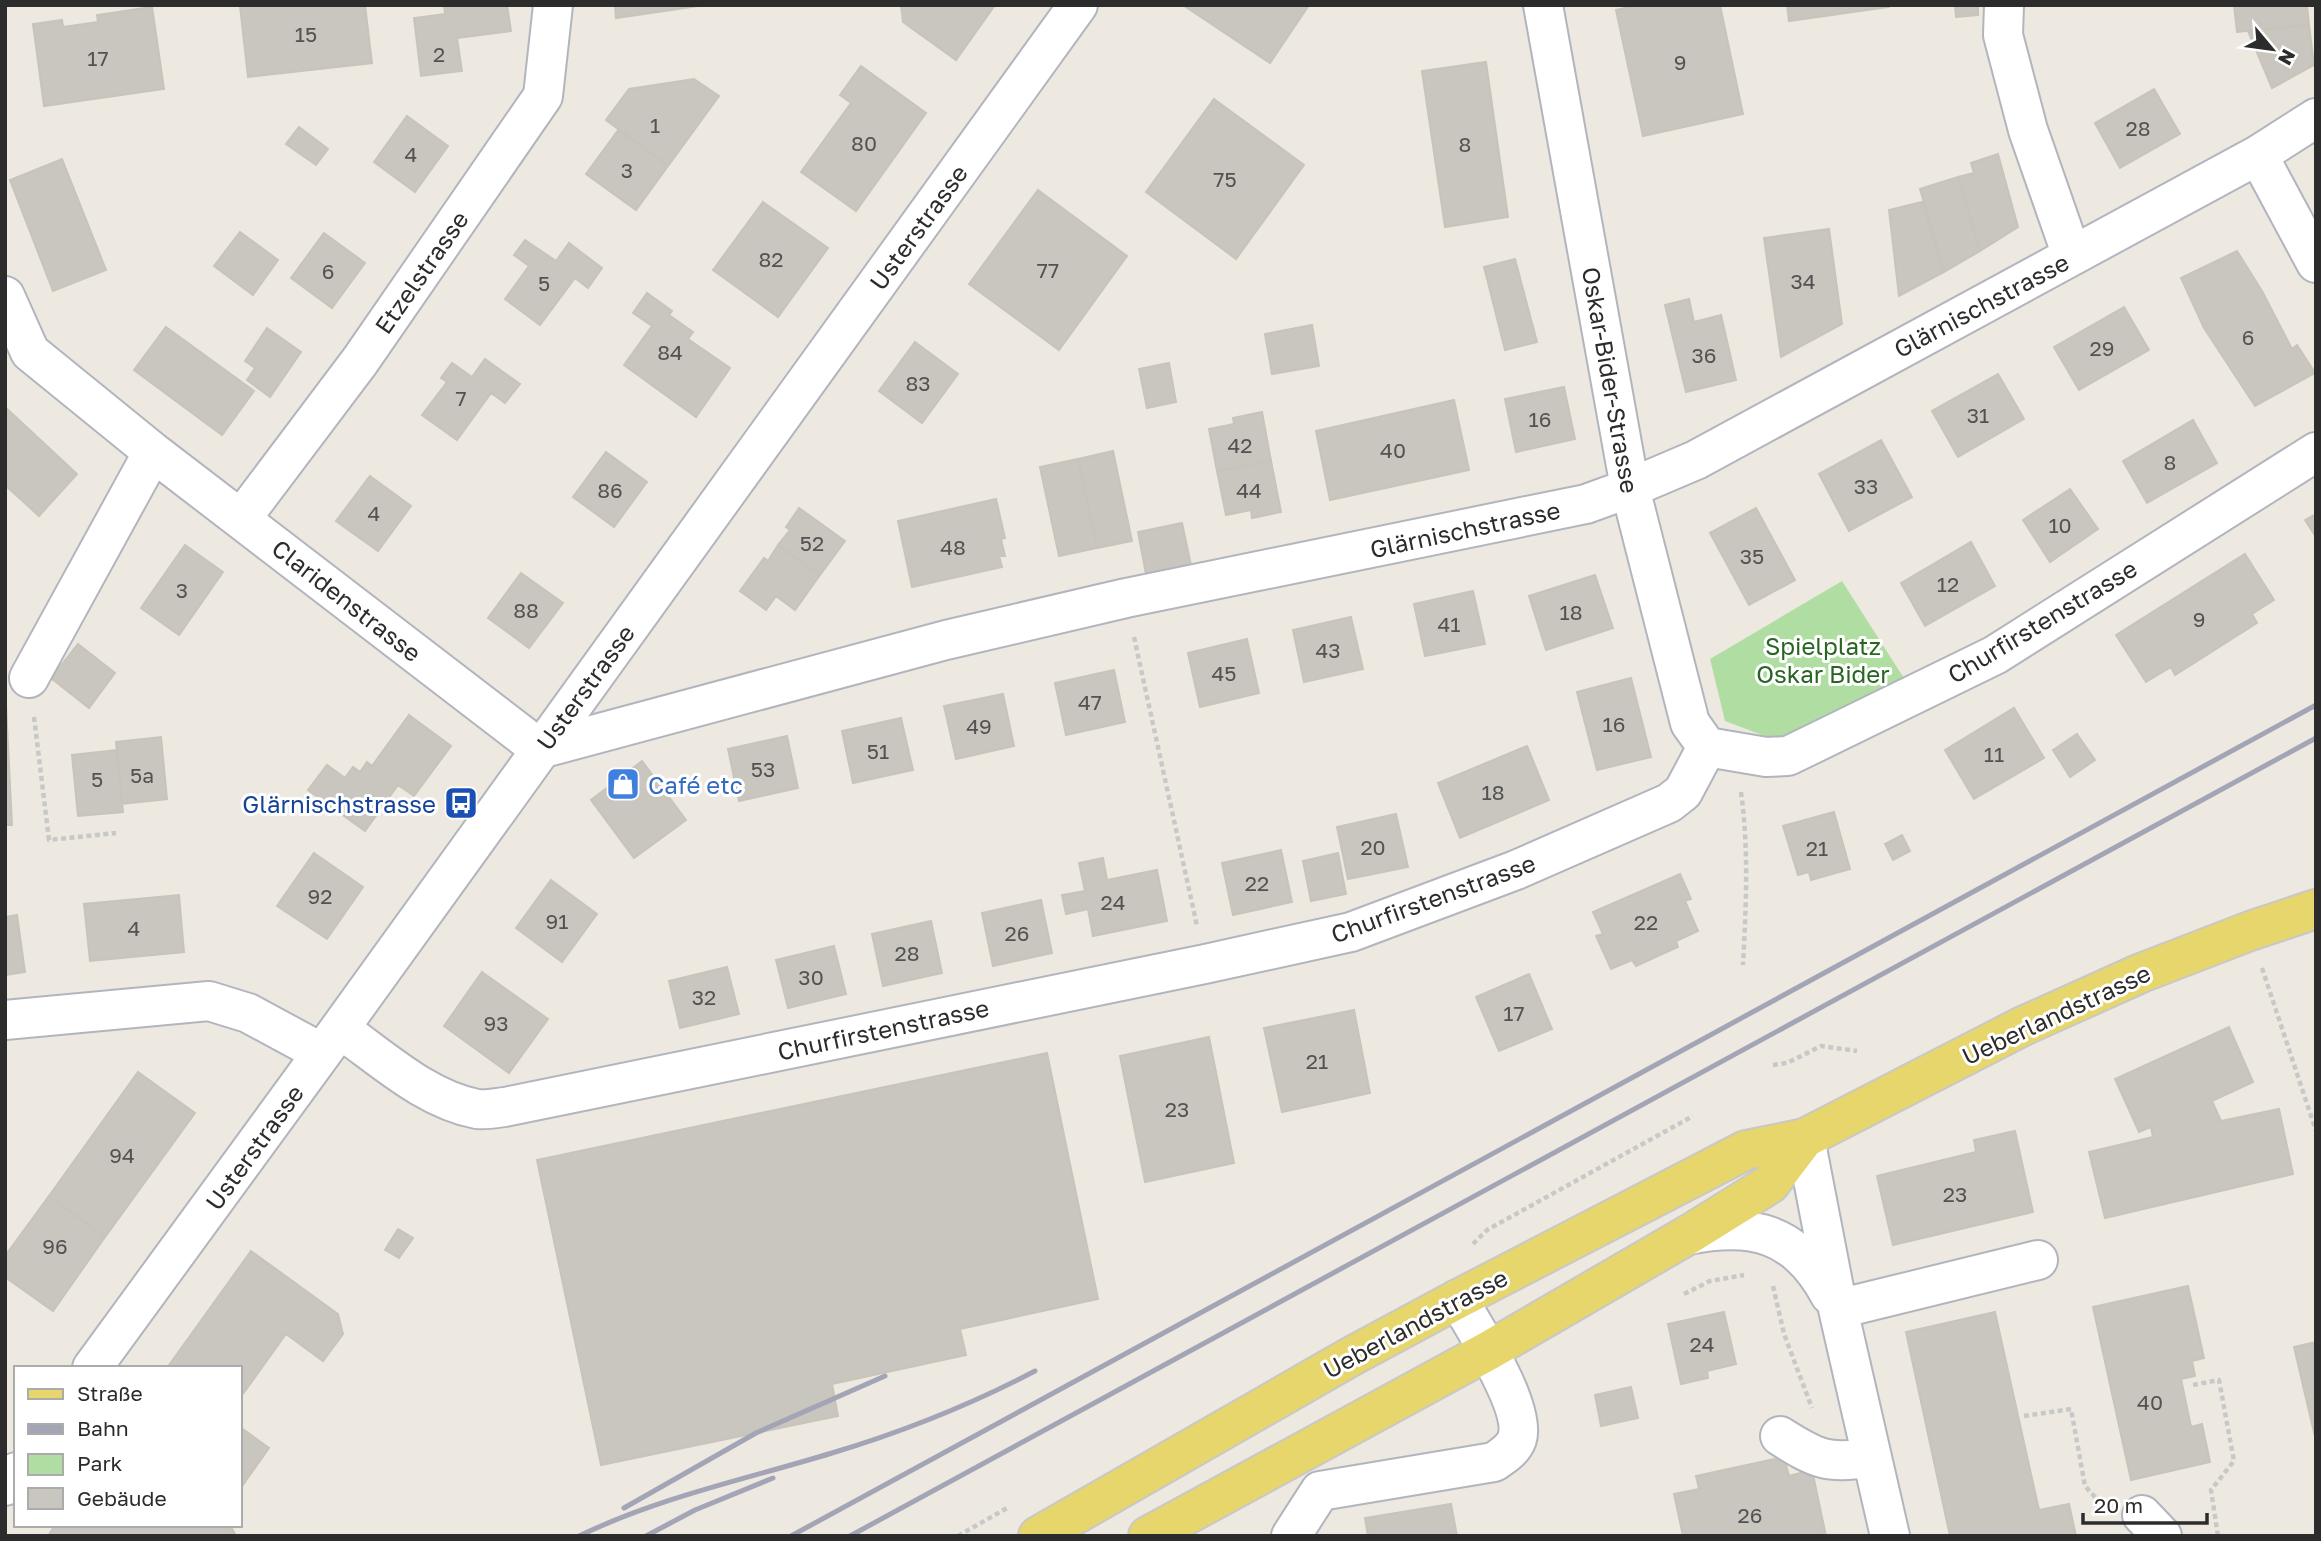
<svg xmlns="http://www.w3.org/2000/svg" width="2321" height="1541" viewBox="0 0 2321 1541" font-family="'Golos Text',sans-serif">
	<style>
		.green { fill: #b0dea2 }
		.building { fill: #c9c5bf; stroke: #c8c4ba; stroke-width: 2 }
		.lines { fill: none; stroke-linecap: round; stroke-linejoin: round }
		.minor-casing { stroke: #b3b5be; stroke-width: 42 }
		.major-casing { stroke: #c8c8c8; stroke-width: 42 }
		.path { stroke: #c8c8c8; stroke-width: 4.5; stroke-dasharray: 5 3.5; stroke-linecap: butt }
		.minor { stroke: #fff; stroke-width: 38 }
		.major { stroke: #e6d66c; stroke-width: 38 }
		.rail { stroke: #a3a4b5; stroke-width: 5 }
		.labels { text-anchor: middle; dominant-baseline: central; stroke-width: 6; stroke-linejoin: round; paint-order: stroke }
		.number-label { font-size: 21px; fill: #535251 }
		.street-label { font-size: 24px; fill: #2c2c2c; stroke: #fff }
		.park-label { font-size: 24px; fill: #286521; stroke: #fff }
		.shop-label { font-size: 24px; fill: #366cbe; stroke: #fff; text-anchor: start }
		.transit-label { font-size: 24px; fill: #164399; stroke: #fff; text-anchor: end }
	</style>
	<rect width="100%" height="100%" fill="#ede9e0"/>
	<path class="green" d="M1842,581L1907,683L1781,742L1725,721L1710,659Z"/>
	<path class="building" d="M245,5H365L372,63L248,77L240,6Z
		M444,5H507L511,31L457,38L462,71L421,76L414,18L445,14Z
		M615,5H705L616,18Z
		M901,5H995L956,60L903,22Z
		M1183,5H1309L1270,63Z
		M1638,5H1720L1743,114L1643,136L1616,10Z
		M1787,5H1889V7L1789,21Z
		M1955,5H1978V15L1956,17Z
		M2234,5H2307L2309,25L2237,32Z
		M152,7L164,89L44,106L33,24L62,20L63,27L98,22L97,15Z
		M2309,25L2314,65L2272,88L2248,31Z
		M1486,62L1508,217L1445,227L1422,71Z
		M861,66L926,113L856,211L801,172L851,103L840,95Z
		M694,79L719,96L668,166L606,120L629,89Z
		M2154,89L2180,134L2120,168L2095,123Z
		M1214,99L1304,165L1236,259L1146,192Z
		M407,116L448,146L415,192L374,162Z
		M299,127L328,149L316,165L286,144Z
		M619,129L668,166L636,210L586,174Z
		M1998,154L2018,227L1980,251L1958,177L1974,173L1971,163Z
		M62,159L106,270L53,291L10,180Z
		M1958,177L1980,251L1944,272L1920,189Z
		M1038,190L1127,256L1059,350L969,284Z
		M763,202L828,248L778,317L713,270Z
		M1922,202L1944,272L1899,296L1889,210Z
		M1829,229L1842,324L1781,357L1764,238Z
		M240,232L278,260L253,295L214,266Z
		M324,233L365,263L332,308L291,278Z
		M525,240L556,261L569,243L602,268L588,288L575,278L540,325L505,299L529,266L514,255Z
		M2237,251L2262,291L2292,349L2297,345L2315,373L2255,406L2204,328L2181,278Z
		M1515,259L1537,342L1505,350L1484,267Z
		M647,293L672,311L669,315L693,332L688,339L730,368L696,417L624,365L652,326L633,313Z
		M1689,299L1694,322L1721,315L1736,380L1686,392L1665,305Z
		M2124,307L2149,350L2079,390L2054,347Z
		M1312,325L1319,366L1272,374L1265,334Z
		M166,327L254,391L222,435L134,370Z
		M267,328L301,352L270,397L247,380L255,368L245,361Z
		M915,342L958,374L922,423L879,391Z
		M485,359L520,384L505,403L491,393L457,440L422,415L447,382L441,378L452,363L472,377Z
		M1169,363L1176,402L1147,408L1139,369Z
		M1998,374L2024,419L1958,457L1932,411Z
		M1564,387L1575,439L1516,452L1505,399Z
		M1454,400L1469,470L1330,500L1316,431Z
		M5,407L77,474L39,516L5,485Z
		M1262,412L1271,461L1217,471L1209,429L1234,424L1233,418Z
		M2193,420L2217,463L2147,503L2123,461Z
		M1881,440L1912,497L1849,531L1819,474Z
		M1113,451L1132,541L1097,548L1078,459Z
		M606,452L647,482L614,527L573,497Z
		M1078,459L1097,548L1059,556L1040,467Z
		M1271,461L1281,512L1252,518L1251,510L1226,515L1217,471Z
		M370,476L411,506L378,551L336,521Z
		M2070,489L2098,529L2050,562L2023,520Z
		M996,499L1005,538L1001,539L1005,556H999L1002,567L912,587L898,521Z
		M799,508L845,541L820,575L778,545L790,530L786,527Z
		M1756,508L1795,580L1749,605L1710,533Z
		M2316,514V537L2305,520Z
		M1182,523L1191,565L1146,574L1138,532Z
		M1971,542L1995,586L1925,626L1901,583Z
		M185,545L223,572L179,635L141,608Z
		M778,545L820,575L795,610L776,596L766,610L740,591L764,558L768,561Z
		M2245,554L2274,600L2252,614L2257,623L2175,675L2171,667L2146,682L2116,635Z
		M521,573L563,603L529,648L488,618Z
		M1595,575L1613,628L1546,650L1529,596Z
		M1473,591L1485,644L1425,656L1414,604Z
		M1351,617L1363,669L1304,682L1293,630Z
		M1247,639L1259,693L1200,707L1188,653Z
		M78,644L115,673L89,708L51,678Z
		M1114,670L1125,722L1066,735L1055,683Z
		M1631,678L1651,757L1597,770L1577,692Z
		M1003,694L1014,746L956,759L944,706Z
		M6,705L12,825H5V705Z
		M2014,708L2044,758L1974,799L1945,750Z
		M409,715L451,746L414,796L398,785L365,831L308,790L327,765L345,778L353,767L360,772L367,762L372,766Z
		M901,718L913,770L853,783L842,731Z
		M2077,734L2095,760L2070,777L2053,750Z
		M787,736L798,788L739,801L728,749Z
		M161,737L167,799L122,804L116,742Z
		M1527,746L1549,800L1460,838L1438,783Z
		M117,750L123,812L78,816L72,755Z
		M642,761L686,820L634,858L591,800Z
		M1834,812L1850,869L1811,880L1809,872L1798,875L1783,826Z
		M1396,814L1408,867L1348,879L1337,827Z
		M1902,835L1910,851L1893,860L1885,844Z
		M1281,850L1292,902L1233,915L1222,863Z
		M314,853L363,887L327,939L277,906Z
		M1338,853L1346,894L1311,901L1303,861Z
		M1103,858L1107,880L1157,870L1167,921L1093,936L1088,909L1066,914L1062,895L1085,891L1079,863Z
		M1680,874L1691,899L1685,901L1698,931L1676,941L1678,947L1636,966L1632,960L1611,969L1596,936L1603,934L1593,912Z
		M551,880L597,914L562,962L516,928Z
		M179,895L184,952L90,961L84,904Z
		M1041,900L1052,953L993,966L982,913Z
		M17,915L25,972L5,975V917Z
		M931,921L942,973L883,986L872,934Z
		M834,946L846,994L788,1008L776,960Z
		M727,967L739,1014L680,1028L669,981Z
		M482,972L548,1019L509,1073L444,1026Z
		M1529,974L1552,1029L1499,1051L1476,997Z
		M1354,1010L1370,1093L1282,1112L1264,1028Z
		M2229,1027L2253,1082L2212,1101L2221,1121L2279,1109L2293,1174L2105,1218L2089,1152L2153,1137L2151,1127L2139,1132L2115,1079Z
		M1209,1037L1234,1163L1145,1182L1120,1056Z
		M1047,1053L1098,1299L960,1329L966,1355L832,1384L838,1416L601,1465L537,1160Z
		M138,1072L195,1113L105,1237L49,1196Z
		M2015,1131L2033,1212L1893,1245L1877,1176L1976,1152L1974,1140Z
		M49,1196L105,1237L53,1311L5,1277V1256Z
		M398,1229L413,1238L399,1258L385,1250Z
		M251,1251L338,1314L343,1334L323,1361L286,1334L240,1398V1368H167Z
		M2188,1286L2204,1358L2192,1361L2195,1376L2181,1379L2191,1427L2202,1424L2210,1462L2131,1480L2093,1307Z
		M1724,1312L1736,1364L1707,1371L1708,1378L1681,1384L1668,1324Z
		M1995,1312L2039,1510L2069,1504L2076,1536H1950L1906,1332Z
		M2316,1342V1441L2294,1347Z
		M1631,1387L1638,1418L1601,1426L1595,1395Z
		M240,1427L269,1448L240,1489Z
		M1784,1457L1789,1476L1812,1470L1826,1536H1683L1674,1494L1699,1489L1696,1476Z
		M1451,1504L1457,1536H1368L1365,1518Z
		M55,1525H230L236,1536H48Z"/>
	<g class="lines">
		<defs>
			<path id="minor" d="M1543,5L1630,488L1690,723L1707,747
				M2004,5L2003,35L2028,130L2072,256
				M2258,155L2316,263
				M5,296L30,352L153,452L540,749L946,640L1126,598L1586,504L1630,488L1696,460L2258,155L2316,118
				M241,519L360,361L543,96L553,5
				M29,678L153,452
				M1707,747L1766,757L1788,756L1995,655L2316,452
				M5,1020L209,1001L248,1013L322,1053
				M340,1029C382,1058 425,1099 477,1109C486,1110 496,1108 505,1107L1205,964L1351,932L1516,870L1669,803L1683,792L1707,747
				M1805,1138L1838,1309L1890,1536
				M1688,1235C1753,1222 1797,1233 1830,1295
				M1838,1309L2038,1260
				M92,1368L322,1053L1078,5
				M1780,1436C1816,1459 1828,1465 1872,1457
				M5,1486L16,1472
				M2142,1515L2162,1536
				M1291,1536L1320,1491L1494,1462C1503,1456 1513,1450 1517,1439C1527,1408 1474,1327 1458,1299"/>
			<path id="major" d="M1038,1536L1352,1356L1458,1299L1746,1150L1805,1138L2021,1027L2141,973L2250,931L2316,909
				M1148,1536L1488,1351L1688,1235L1770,1184L1805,1138"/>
		</defs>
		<use href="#minor" class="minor-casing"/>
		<use href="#major" class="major-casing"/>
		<path class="path" d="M1134,637L1197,926
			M34,717L49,840L116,833
			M1741,792C1749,851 1746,907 1743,965
			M2262,968L2316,1131
			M1773,1065L1787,1063L1821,1046L1857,1051
			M1473,1244L1487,1230L1693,1116
			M1773,1286L1784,1334L1812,1408
			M1684,1294L1710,1281L1744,1275
			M2193,1385L2219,1380L2234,1461L2211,1490L2218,1536
			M2024,1416L2071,1409L2085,1486L2103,1506
			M958,1536L1007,1508"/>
		<use href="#minor" class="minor"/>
		<use href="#major" class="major"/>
		<path class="rail" d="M624,1508L756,1433L885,1376
			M579,1536C660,1497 747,1479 832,1453C902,1432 970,1405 1035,1371
			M646,1536L695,1510L773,1478
			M791,1536L2316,705
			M850,1536L2316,738"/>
	</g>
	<defs>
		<symbol id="shop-square" viewBox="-11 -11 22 22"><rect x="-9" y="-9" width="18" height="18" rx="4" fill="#3f7fe0" stroke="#fff"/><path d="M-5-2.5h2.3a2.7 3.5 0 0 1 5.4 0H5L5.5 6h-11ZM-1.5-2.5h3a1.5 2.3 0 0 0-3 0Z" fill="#fff"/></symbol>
		<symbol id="bus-square" viewBox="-11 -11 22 22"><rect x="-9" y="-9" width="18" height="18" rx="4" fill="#1a4fb4" stroke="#fff"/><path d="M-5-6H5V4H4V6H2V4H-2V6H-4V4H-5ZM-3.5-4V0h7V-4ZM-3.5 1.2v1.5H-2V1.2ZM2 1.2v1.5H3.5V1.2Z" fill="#fff"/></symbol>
	</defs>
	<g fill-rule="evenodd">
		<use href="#shop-square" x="604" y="765" width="38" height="38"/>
		<use href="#bus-square" x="442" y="784" width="38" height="38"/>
	</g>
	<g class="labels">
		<g class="number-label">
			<text x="306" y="34">15</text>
			<text x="439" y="54">2</text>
			<text x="98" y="58">17</text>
			<text x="1680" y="62">9</text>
			<text x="655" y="125">1</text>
			<text x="2138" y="128">28</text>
			<text x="864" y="143">80</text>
			<text x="1465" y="144">8</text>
			<text x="411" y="154">4</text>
			<text x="627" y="170">3</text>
			<text x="1225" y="179">75</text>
			<text x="771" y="259">82</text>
			<text x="1048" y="270">77</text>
			<text x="328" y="271">6</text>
			<text x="1803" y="281">34</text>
			<text x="544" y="283">5</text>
			<text x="2248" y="337">6</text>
			<text x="2102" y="348">29</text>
			<text x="670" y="352">84</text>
			<text x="1704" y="355">36</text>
			<text x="918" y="383">83</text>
			<text x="461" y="398">7</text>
			<text x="1978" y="415">31</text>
			<text x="1540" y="419">16</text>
			<text x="1240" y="445">42</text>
			<text x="1393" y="450">40</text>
			<text x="2170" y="462">8</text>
			<text x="1866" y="486">33</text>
			<text x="610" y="490">86</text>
			<text x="1249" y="490">44</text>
			<text x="374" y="513">4</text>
			<text x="2060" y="525">10</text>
			<text x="812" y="543">52</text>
			<text x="953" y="547">48</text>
			<text x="1752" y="556">35</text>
			<text x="1948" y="584">12</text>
			<text x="182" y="590">3</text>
			<text x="526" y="610">88</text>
			<text x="1571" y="612">18</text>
			<text x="2199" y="619">9</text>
			<text x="1449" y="624">41</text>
			<text x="1328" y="650">43</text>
			<text x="1224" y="673">45</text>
			<text x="1090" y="702">47</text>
			<text x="1614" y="724">16</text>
			<text x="979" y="726">49</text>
			<text x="878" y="751">51</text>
			<text x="1994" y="754">11</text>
			<text x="763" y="769">53</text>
			<text x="142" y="775">5a</text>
			<text x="97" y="779">5</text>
			<text x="1493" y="792">18</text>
			<text x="1373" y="847">20</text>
			<text x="1817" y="848">21</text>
			<text x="1257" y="883">22</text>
			<text x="320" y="896">92</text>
			<text x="1113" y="902">24</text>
			<text x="557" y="921">91</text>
			<text x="1646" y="922">22</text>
			<text x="134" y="928">4</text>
			<text x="1017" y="933">26</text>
			<text x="907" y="953">28</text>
			<text x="811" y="977">30</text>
			<text x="704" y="997">32</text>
			<text x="1514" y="1013">17</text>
			<text x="496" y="1023">93</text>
			<text x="1317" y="1061">21</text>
			<text x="1177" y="1109">23</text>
			<text x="122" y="1155">94</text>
			<text x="1955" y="1194">23</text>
			<text x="55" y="1246">96</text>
			<text x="1702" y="1344">24</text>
			<text x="2150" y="1402">40</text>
			<text x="1750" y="1515">26</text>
		</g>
		<g class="street-label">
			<text transform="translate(918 227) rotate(-54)">Usterstrasse</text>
			<text transform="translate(421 272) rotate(-55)">Etzelstrasse</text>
			<text transform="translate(1981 305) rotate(-28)">Glärnischstrasse</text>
			<text transform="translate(1611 380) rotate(80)">Oskar-Bider-Strasse</text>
			<text transform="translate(1465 529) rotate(-12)">Glärnischstrasse</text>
			<text transform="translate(347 600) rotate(38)">Claridenstrasse</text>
			<text transform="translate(2042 621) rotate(-31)">Churfirstenstrasse</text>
			<text transform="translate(585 687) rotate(-54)">Usterstrasse</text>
			<text transform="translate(1433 898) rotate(-20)">Churfirstenstrasse</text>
			<text transform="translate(2056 1014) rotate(-25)">Ueberlandstrasse</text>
			<text transform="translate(883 1029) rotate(-12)">Churfirstenstrasse</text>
			<text transform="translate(254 1147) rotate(-54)">Usterstrasse</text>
			<text transform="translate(1415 1323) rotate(-28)">Ueberlandstrasse</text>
		</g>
		<g class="park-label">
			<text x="1823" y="645">Spielplatz<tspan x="1823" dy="28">Oskar Bider</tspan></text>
		</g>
		<g class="shop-label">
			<text x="648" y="784">Café etc</text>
		</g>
		<g class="transit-label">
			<text x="436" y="803">Glärnischstrasse</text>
		</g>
	</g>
	<rect width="2321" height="1541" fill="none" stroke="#2c2c2c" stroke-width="14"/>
	<rect x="14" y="1366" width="228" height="161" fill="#ffffff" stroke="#ababab" stroke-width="2"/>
	<rect x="28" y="1389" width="35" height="10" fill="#e6d66c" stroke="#ababab" stroke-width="2"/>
	<text x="77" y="1401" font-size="21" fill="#2c2c2c">Straße</text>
	<rect x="28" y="1424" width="35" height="10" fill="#a3a4b5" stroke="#ababab" stroke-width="2"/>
	<text x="77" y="1436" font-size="21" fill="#2c2c2c">Bahn</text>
	<rect x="28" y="1454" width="35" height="21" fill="#b0dea2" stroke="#ababab" stroke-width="2"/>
	<text x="77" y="1471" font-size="21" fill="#2c2c2c">Park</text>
	<rect x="28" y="1488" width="35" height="21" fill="#c9c5bf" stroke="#ababab" stroke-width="2"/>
	<text x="77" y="1506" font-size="21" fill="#2c2c2c">Gebäude</text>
	<g transform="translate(2272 49) rotate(119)" stroke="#ffffff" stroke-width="5" paint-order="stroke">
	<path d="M0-5L12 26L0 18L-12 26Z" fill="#2c2c2c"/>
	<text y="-10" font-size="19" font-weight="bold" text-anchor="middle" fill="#2c2c2c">N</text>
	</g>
	<path d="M2083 1513v10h124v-10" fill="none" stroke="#2c2c2c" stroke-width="3.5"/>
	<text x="2094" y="1513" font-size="21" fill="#2c2c2c" stroke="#ffffff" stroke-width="5" paint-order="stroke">20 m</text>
</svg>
